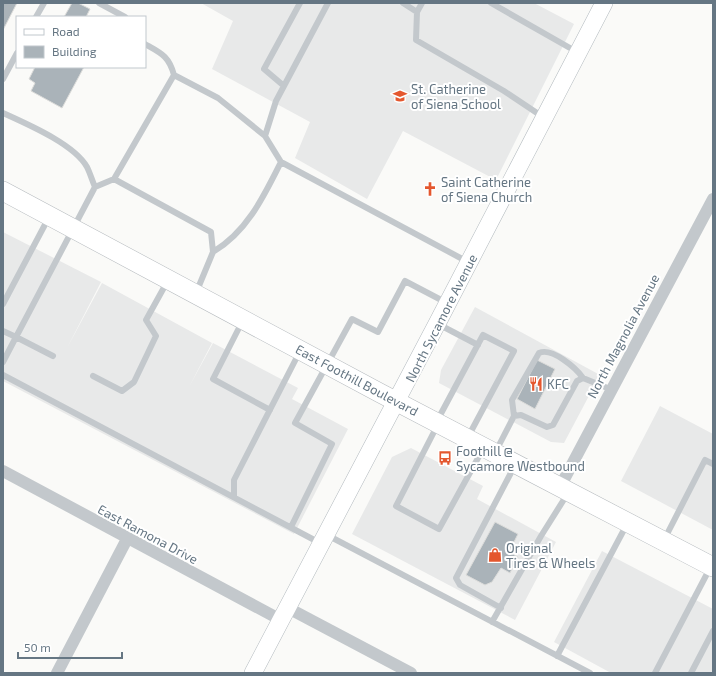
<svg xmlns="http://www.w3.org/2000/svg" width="716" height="676" viewBox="0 0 716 676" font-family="'Exo 2',sans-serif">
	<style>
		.built { fill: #e8e9e9 }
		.building { fill: #aab3b9; stroke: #dcdcda }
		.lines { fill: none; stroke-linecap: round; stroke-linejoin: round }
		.secondary-casing { stroke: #b3babf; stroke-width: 18 }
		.primary-casing { stroke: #b5babe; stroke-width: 20 }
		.lane { stroke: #c3c8cc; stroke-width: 6 }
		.street { stroke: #c3c8cc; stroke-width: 12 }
		.secondary { stroke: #fff; stroke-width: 17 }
		.primary { stroke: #fff; stroke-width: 19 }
		.labels { text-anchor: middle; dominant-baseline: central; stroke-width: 4; stroke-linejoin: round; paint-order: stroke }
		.poi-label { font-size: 13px; fill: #657683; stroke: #fff; text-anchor: start }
		.street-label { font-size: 13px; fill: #657683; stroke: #fff }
	</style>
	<rect width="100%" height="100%" fill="#fafaf8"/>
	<path class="built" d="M201,3H534L574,24L496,180L403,131L367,199L295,158L310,122L212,69L233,21Z
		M3,232L101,282L67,348L102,283L212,343L189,387L213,343L298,388L292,399L348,429L294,534L3,381Z
		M475,307L600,375L564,443L551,442L439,383L441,370Z
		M660,406L713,434V530L621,481Z
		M411,448L483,486L477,499L556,542L515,620L352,534L392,457Z
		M602,551L713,609V673H611L554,642Z"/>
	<path class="building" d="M3,3H17L3,30Z
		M72,3H78L90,9L86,17H64Z
		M35,67H84L62,108L31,91L35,83L29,79Z
		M537,360L555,369L535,409L517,399Z
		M495,522L518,534L509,552L518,557L510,573L501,568L492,582L485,585L466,575Z"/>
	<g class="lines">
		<defs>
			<path id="secondary" d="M253,673C371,450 488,227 604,3"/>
			<path id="primary" d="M3,191L380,393L713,567"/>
		</defs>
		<use href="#secondary" class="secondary-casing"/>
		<use href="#primary" class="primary-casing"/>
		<path class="lane" d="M99,3L125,17
			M328,3L276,101L265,136L281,162L468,262
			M403,3L417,12
			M422,3L417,12L416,40L504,91L543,117
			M491,3L577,52
			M36,17L44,3
			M145,44C161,53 169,56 174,75
			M3,79L17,53
			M284,86L264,69L300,3
			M3,113C27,124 74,144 87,167C90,173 92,180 95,187
			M114,179L211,232L213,252L196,293
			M213,252C247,232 264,196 281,162
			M3,304L49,217
			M242,322L213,379L270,410
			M438,324L478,345
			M3,331L16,337L95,187L114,179L174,75L218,98L265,136
			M3,362L16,337L53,356
			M3,375L320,543
			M93,376L122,391L134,382L156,336L146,320L167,282
			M514,416L512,400L539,353C552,347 576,368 583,378
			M437,421L483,335L514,351L468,437
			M437,426L396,506L439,529L483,449
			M496,451L514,416L521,415L547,427L553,425L577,381L583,378L610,389
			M234,497V480L299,353
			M291,527L332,444L295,423L352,319L378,332L405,281L447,303
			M327,535L590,673
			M664,540L705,460L713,464
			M501,608L460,585L456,578L515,465
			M492,622L541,536L568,493
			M557,656L627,524
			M655,673L710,568
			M691,673L713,631"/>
		<path class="street" d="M3,471L281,620
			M560,487L713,199
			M288,608L411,673
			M57,673L127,539"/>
		<use href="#secondary" class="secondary"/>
		<use href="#primary" class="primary"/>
	</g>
	<defs>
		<symbol id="school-bare" viewBox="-9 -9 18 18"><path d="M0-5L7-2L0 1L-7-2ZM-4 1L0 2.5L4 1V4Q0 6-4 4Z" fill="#e4572e" stroke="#fff" stroke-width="2.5" paint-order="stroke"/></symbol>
		<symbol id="church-bare" viewBox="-9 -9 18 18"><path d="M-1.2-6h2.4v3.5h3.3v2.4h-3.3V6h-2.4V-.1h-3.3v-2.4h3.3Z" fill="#e4572e" stroke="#fff" stroke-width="2.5" paint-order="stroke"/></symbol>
		<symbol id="restaurant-bare" viewBox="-9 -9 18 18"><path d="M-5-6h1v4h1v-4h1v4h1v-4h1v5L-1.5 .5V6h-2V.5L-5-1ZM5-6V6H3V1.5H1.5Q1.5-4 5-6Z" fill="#e4572e" stroke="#fff" stroke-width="2.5" paint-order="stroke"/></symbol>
		<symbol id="bus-bare" viewBox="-9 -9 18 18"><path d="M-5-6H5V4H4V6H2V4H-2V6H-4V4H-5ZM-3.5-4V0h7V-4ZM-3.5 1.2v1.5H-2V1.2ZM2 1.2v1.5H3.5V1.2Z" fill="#e4572e" stroke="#fff" stroke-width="2.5" paint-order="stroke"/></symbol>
		<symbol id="shop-bare" viewBox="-9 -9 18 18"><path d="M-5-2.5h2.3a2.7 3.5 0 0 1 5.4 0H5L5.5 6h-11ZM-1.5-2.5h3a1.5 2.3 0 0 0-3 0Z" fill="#e4572e" stroke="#fff" stroke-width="2.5" paint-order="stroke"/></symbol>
	</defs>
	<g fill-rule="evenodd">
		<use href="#school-bare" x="390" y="86" width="20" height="20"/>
		<use href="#church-bare" x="420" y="179" width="20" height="20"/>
		<use href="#restaurant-bare" x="526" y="374" width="20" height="20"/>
		<use href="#bus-bare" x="435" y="448" width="20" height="20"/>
		<use href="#shop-bare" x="485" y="545" width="20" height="20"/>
	</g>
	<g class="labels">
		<g class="poi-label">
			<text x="411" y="89">St. Catherine<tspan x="411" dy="15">of Siena School</tspan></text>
			<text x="441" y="182">Saint Catherine<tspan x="441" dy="15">of Siena Church</tspan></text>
			<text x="547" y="384">KFC</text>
			<text x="456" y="451">Foothill @<tspan x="456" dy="15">Sycamore Westbound</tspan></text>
			<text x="506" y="548">Original<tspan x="506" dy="15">Tires &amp; Wheels</tspan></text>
		</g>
		<g class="street-label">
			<text transform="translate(441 318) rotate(-63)">North Sycamore Avenue</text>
			<text transform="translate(623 336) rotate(-62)">North Magnolia Avenue</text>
			<text transform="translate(357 380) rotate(28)">East Foothill Boulevard</text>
			<text transform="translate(148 534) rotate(28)">East Ramona Drive</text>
		</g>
	</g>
	<rect width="716" height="676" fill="none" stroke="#657683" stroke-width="8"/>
	<rect x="16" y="16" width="130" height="52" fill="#ffffff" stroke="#c1c8cd"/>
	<rect x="24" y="29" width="20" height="6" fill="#ffffff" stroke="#c1c8cd"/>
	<text x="52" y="36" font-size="12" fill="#657683">Road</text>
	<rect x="24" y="46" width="20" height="12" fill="#aab3b9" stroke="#c1c8cd"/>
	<text x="52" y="56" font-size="12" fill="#657683">Building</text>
	<path d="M18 652v6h104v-6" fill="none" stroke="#657683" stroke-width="2"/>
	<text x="24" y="652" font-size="12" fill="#657683" stroke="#ffffff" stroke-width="3" paint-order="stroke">50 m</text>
</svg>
